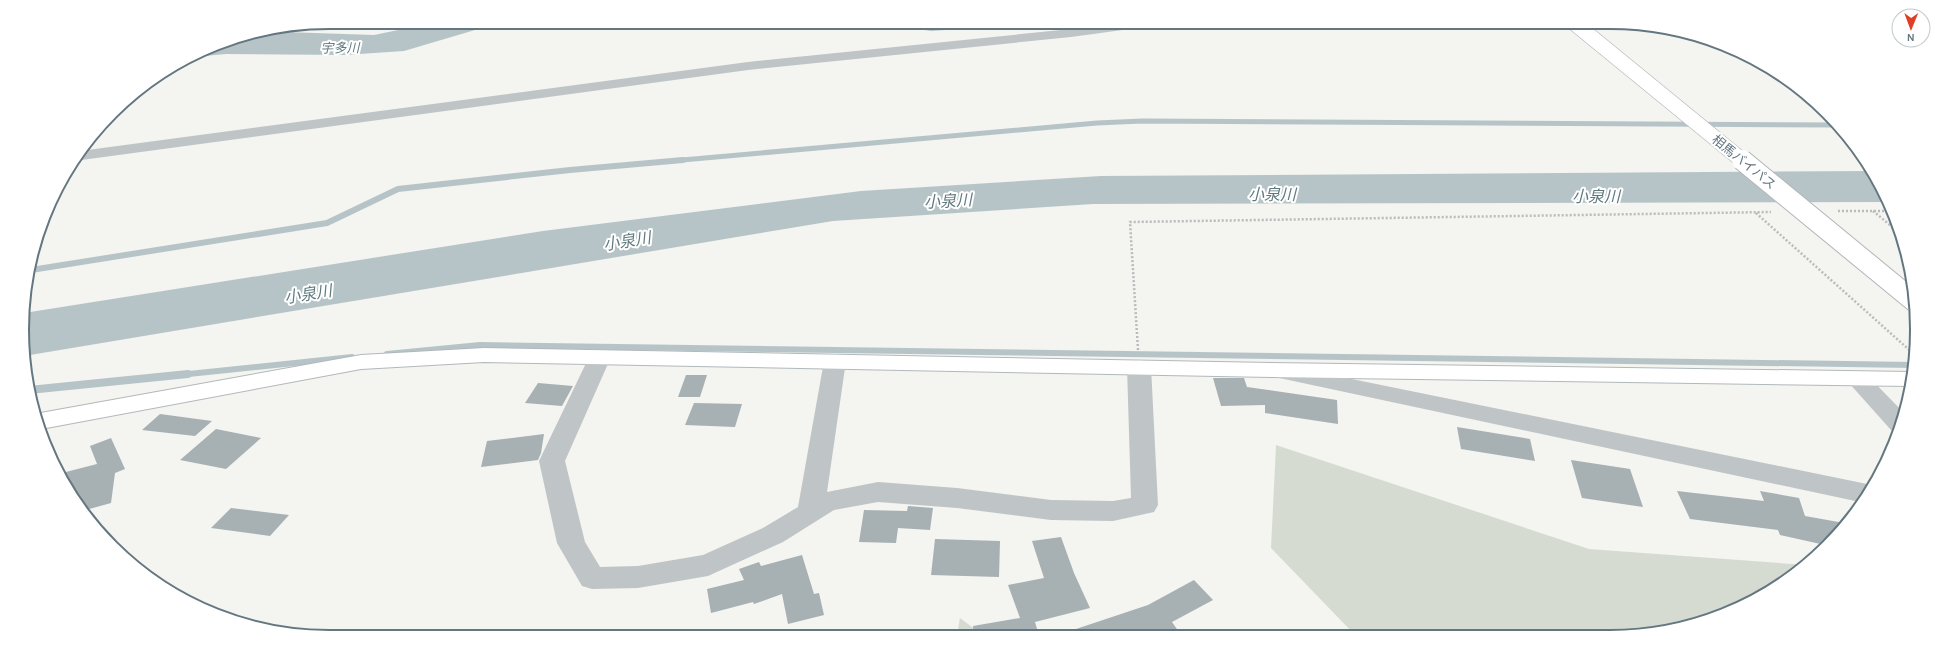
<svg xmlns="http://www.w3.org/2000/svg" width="1939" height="659" viewBox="0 0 1939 659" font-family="Karla,'Noto Sans JP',sans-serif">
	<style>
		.green { fill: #d6dbd1 }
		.water { fill: #b7c4c7 }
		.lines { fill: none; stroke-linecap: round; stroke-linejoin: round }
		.stream-far2 { stroke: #b7c4c7; stroke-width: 5 }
		.stream-far1 { stroke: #b7c4c7; stroke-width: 6 }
		.stream { stroke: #b7c4c7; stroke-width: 8 }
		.building { fill: #a7b0b3 }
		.secondary-casing { stroke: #b2b8bb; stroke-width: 2 }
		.path { stroke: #b9bcbd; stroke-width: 2.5; stroke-dasharray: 2 2; stroke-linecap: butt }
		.street { fill: #bfc4c6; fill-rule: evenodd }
		.secondary { fill: #fff; fill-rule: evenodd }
		.highway-bridge-far1-casing { stroke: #b2b6b8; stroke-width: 16; stroke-linecap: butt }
		.highway-bridge-casing { stroke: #b2b6b8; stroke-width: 22; stroke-linecap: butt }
		.highway-bridge-far1 { stroke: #fff; stroke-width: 15 }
		.highway-bridge { stroke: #fff; stroke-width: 20 }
		.labels { text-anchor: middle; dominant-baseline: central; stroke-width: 4; stroke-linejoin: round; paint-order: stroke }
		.far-water-label { font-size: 13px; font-style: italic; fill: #5f797f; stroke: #fff }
		.far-street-label { font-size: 13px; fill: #647781; stroke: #fff }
		.water-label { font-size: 16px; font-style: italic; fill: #5f797f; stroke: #fff }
		.rim { fill: none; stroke: #647781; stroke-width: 2 }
	</style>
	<rect width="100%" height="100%" fill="#f4f4f0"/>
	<path class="green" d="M1276,445L1589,549L1806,565L1745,605L1649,634L1355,635L1271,548Z
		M960,618L984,636H957Z"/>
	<path class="water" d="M437,22H502L404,51L344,55L226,54L193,57L212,45L249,34L285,32L374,35Z
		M871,22H1064L931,31Z
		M1872,171L1888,202L1093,204L833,221L24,356V313L543,231L861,191L1101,176Z"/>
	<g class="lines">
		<path class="stream-far2" d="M671,161L1097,123L1142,121L1839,125"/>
		<path class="stream-far1" d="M31,270L327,223L398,189L570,170L683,160
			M387,354L480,345L1914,365
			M179,375L352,357"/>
		<path class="stream" d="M29,390L188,374"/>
	</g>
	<path class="building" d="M686,375H707L700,397H678Z
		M1213,378H1244L1247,387L1337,400L1338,424L1265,413V405L1221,406Z
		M538,383L573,386L562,406L525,403Z
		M694,403L742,404L735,427L685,425Z
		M160,414L212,421L195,436L142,430Z
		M1457,427L1530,439L1535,461L1461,449Z
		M216,429L261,438L226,469L180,460Z
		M544,434L541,453L538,460L481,467L487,441Z
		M111,438L125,469L115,473L111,503L82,511L74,501L62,473L97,464L90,446Z
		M1571,460L1630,469L1643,507L1582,498Z
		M1677,491L1764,501L1760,491L1799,498L1805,516L1844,523L1825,545L1780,535L1778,530L1690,519Z
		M908,506L933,508L930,530L898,528L896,543L859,542L864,510L907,511Z
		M231,508L289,515L270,536L211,528Z
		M1061,537L1074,573L1090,608L1035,622L1039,636H974L973,626L1020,618L1008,585L1044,578L1032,541Z
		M935,539L1000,541L999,577L931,575Z
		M802,555L814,594L819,593L824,615L788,624L782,594L754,604L753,602L711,613L707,589L744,580L739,569L759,562L761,566Z
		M1194,580L1213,600L1172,622L1181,635L1067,636V632L1148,605Z"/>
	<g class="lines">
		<defs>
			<path id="secondary" d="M484,348L1271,363L1913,372L1910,386L1271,377L484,362L361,369L41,429L35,414L361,355Z"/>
		</defs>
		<use href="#secondary" class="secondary-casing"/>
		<path class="path" d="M1838,211H1892
			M1873,211L1901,234
			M1756,213L1915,355
			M1138,350L1130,222L1771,212"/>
		<path class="street" d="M1122,22H1159L1157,25L1152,26L1071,37L748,70L74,161L80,151L748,62L1071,29Z
			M600,350L608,352L611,357L565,461L585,542L600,567L638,566L703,555L763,528L798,507L824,361L827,356L835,354L843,356L846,361L827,492L878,482L957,488L1051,500L1113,501L1131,498L1127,367L1131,362L1139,360L1147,362L1151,367L1158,505L1154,512L1113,521L1051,520L957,508L878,502L834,510L783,542L708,576L638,588L592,589L582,586L557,543L539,461L589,357L592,352Z
			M1278,364L1867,484L1873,486L1860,502L1270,376L1266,371L1270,366Z
			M1857,371L1865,373L1905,414L1897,431L1891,430L1849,383L1845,378L1849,373Z"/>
		<use href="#secondary" class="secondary"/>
		<defs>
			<path id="highway-bridge-far1" d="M1573,22L1743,161"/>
			<path id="highway-bridge" d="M1742,160L1915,302"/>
		</defs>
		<use href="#highway-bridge-far1" class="highway-bridge-far1-casing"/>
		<use href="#highway-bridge" class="highway-bridge-casing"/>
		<use href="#highway-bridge-far1" class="highway-bridge-far1"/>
		<use href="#highway-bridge" class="highway-bridge"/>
	</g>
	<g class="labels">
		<g class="far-water-label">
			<text transform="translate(340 48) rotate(-1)">宇多川</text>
		</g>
		<g class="far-street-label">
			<text transform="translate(1744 162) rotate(39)">相馬バイパス</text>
		</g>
		<g class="water-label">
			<text x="1272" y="194">小泉川</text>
			<text x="1596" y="196">小泉川</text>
			<text transform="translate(948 201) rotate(-3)">小泉川</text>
			<text transform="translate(627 241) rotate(-9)">小泉川</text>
			<text transform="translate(308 294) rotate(-9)">小泉川</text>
		</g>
	</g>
	<path d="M0 0H1939V659H0ZM329 29H1610A300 300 0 0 1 1910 329V330A300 300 0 0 1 1610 630H329A300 300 0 0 1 29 330V329A300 300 0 0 1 329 29Z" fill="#fff" fill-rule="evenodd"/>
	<path class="rim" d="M329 29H1610A300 300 0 0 1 1910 329V330A300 300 0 0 1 1610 630H329A300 300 0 0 1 29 330V329A300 300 0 0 1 329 29Z"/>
	<g transform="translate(1911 28) rotate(181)"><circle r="19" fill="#ffffff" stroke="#c1c9cd"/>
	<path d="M0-3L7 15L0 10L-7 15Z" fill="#df3f25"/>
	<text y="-6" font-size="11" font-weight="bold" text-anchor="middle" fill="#647781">N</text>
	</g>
</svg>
